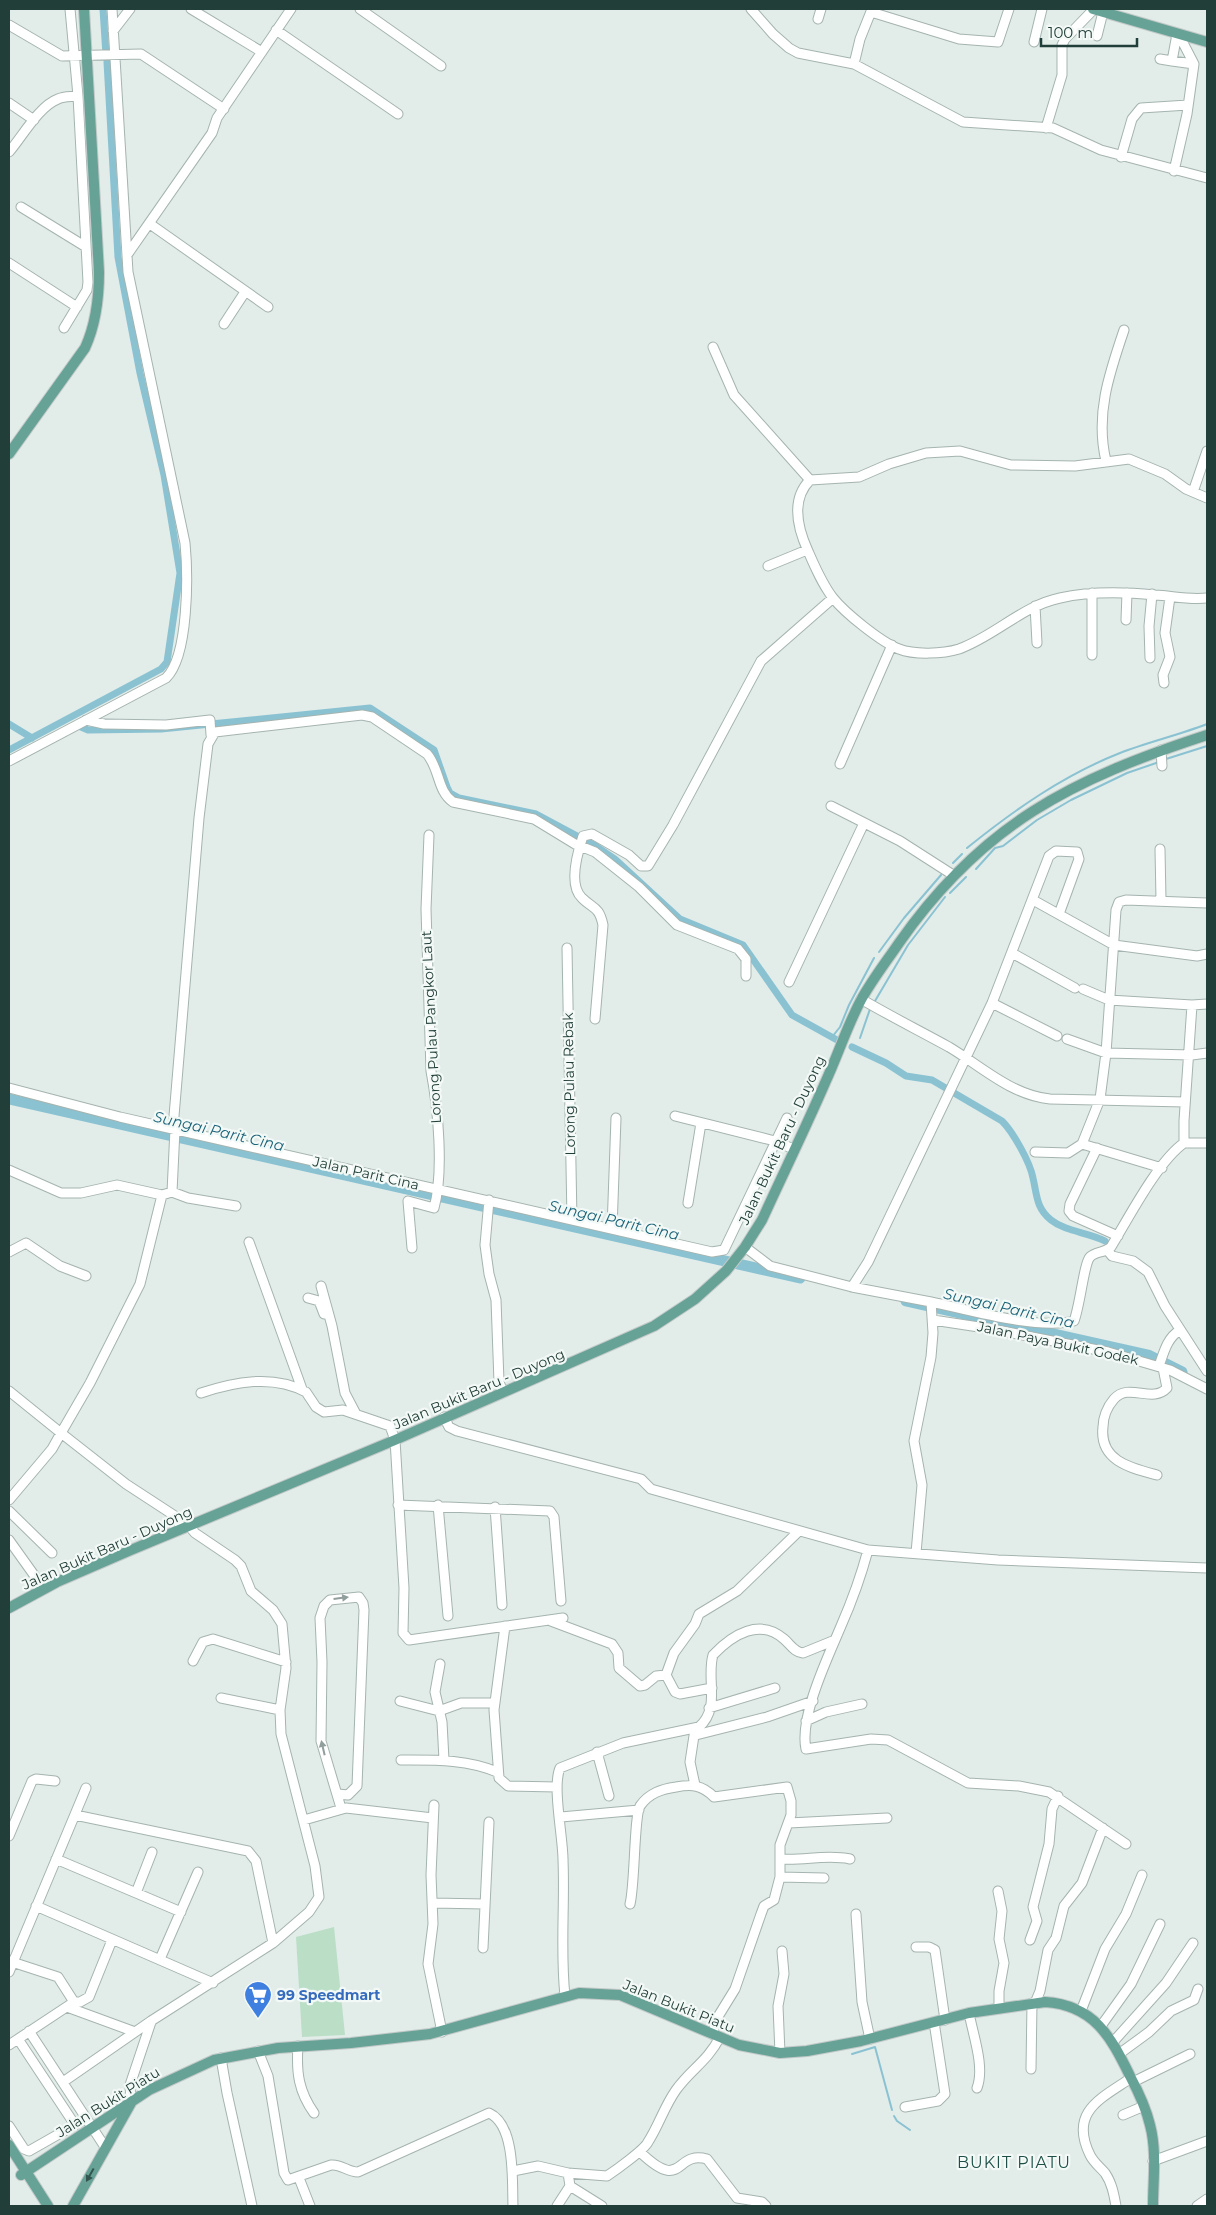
<svg xmlns="http://www.w3.org/2000/svg" width="1216" height="2215" viewBox="0 0 1216 2215" font-family="Montserrat,sans-serif">
	<style>
		.green { fill: #bbdec7 }
		.lines { fill: none; stroke-linecap: round; stroke-linejoin: round }
		.stream { stroke: #8ac2d2; stroke-width: 2 }
		.canal { stroke: #8ac2d2; stroke-width: 7 }
		.river { stroke: #8ac2d2; stroke-width: 11 }
		.minor-casing { stroke: #a5b4b0; stroke-width: 11 }
		.major-casing { stroke: #c1c9c7; stroke-width: 12 }
		.minor { stroke: #fff; stroke-width: 9 }
		.major { stroke: #67a297; stroke-width: 10 }
		.oneway { fill: #909e9c }
		.oneway2 { fill: #335750 }
		.labels { text-anchor: middle; dominant-baseline: central; stroke-width: 4.5; stroke-linejoin: round; paint-order: stroke }
		.street-label { font-size: 14px; fill: #223e38; stroke: #f3f9f6 }
		.shop-label { font-size: 14px; font-weight: bold; fill: #366cbe; stroke: #f3f9f6; text-anchor: start }
		.water-label { font-size: 15px; font-style: italic; fill: #1c647a; stroke: #f3f9f6 }
		.quarter-label { font-size: 16px; letter-spacing: 1px; fill: #1e5047; stroke: #f3f9f6 }
	</style>
	<rect width="100%" height="100%" fill="#e2ece9"/>
	<path class="green" d="M334,1927L345,2035L302,2037L296,1937Z"/>
	<g class="lines">
		<path class="stream" d="M1166,759L1207,746
			M967,848C1014,810 1064,775 1120,753C1148,742 1179,735 1207,724
			M953,863L962,854
			M976,869L995,848L1003,846L1037,820L1071,800L1127,773L1159,762
			M950,893L966,877
			M879,952L904,918L941,875
			M875,1001L908,945L945,897
			M832,1037L840,1027L849,1005L874,958
			M860,1038L870,1009
			M852,2054L875,2047L892,2110
			M894,2116L897,2121L910,2130"/>
		<path class="canal" d="M103,9L106,55
			M9,724L32,738
			M81,727L88,730L161,729L370,708L434,750L447,787L450,793L459,798L536,814L594,845L616,860L680,919L743,945L792,1015L837,1040
			M9,750L161,669L167,662L180,573L164,475L140,373L118,257L107,62
			M852,1047L886,1063L906,1076L932,1080L1002,1121C1013,1132 1030,1162 1033,1178C1037,1195 1036,1208 1051,1220C1066,1232 1088,1232 1105,1241"/>
		<path class="river" d="M9,1099L800,1278
			M906,1301L1148,1355L1182,1372"/>
		<defs>
			<path id="minor" d="M191,9L262,52
				M360,9L441,66
				M751,9L773,34L789,48L798,53L854,64L963,122L1053,128L1101,150L1207,178
				M871,12L959,39L998,42L1009,9
				M818,19L821,9
				M9,25L62,56L141,54L224,109
				M276,30L398,114
				M113,31L130,9
				M1177,34L1172,61L1194,64
				M1097,36L1103,12
				M1034,42L1042,9
				M1160,59L1172,61
				M854,64L860,39L872,9
				M9,103L34,120
				M1046,128L1062,75V45L1065,39L1094,9
				M9,152C22,137 39,106 58,99C64,96 71,97 78,96
				M1121,157L1132,119L1141,108L1188,105
				M1174,171L1187,114L1194,64L1179,35
				M21,207L86,247
				M150,224L268,307
				M127,255L212,133L217,118L291,9
				M9,263L77,307
				M224,324L245,292
				M64,328L87,290L88,282L78,96L70,9
				M713,347L734,395L810,480
				M1106,461C1095,415 1109,374 1124,330
				M1193,492L1207,451
				M1207,498L1186,489L1165,474L1129,459L1075,466L1011,465L960,451L926,453L889,464L859,477L810,480C790,500 798,529 808,551C815,567 822,584 833,598C845,613 881,642 899,649C914,655 943,654 959,649C995,636 1022,606 1060,598C1091,591 1124,592 1155,595C1173,596 1188,600 1207,598
				M768,566L807,550
				M1035,606L1037,643
				M1126,620L1127,593
				M1092,655V593
				M1150,658L1149,626L1152,594
				M1164,683L1163,675L1170,657L1165,633L1170,597
				M86,720L104,724L166,725L210,720L211,735
				M1161,750L1162,766
				M9,761L166,678C189,656 188,574 185,543L128,272L112,9
				M840,764L892,645
				M831,806L900,841L953,875
				M1160,849L1161,900
				M1033,900L1114,945L1197,956L1207,954
				M567,948L572,1220
				M1012,953L1075,988
				M789,982L864,823
				M1083,989L1109,1000L1192,1005L1207,1004
				M861,999C890,1016 920,1031 949,1047C981,1066 1011,1095 1050,1099L1185,1102
				M992,1003L1057,1036
				M595,1019L603,925C599,906 593,909 582,898C568,885 578,851 583,836L592,834L629,855L641,866H648L673,825L761,661L833,598
				M1067,1039L1106,1053L1192,1055L1207,1053
				M9,1088L120,1117L712,1252L724,1250L787,1118
				M675,1116L771,1140L794,1149
				M173,1128L199,818L208,744L215,732L362,715L372,717L427,754C440,769 437,791 453,802L534,819L575,844L595,852L639,887L677,925L738,949L746,959V976
				M1184,1143V1121L1192,1005
				M1082,1144L1162,1168
				M1097,1148L1070,1204L1069,1211L1073,1216L1118,1236
				M1035,1152L1068,1153L1082,1144L1100,1099L1106,1053L1116,910L1119,902L1126,900L1207,903
				M9,1170L61,1193H81L117,1185L162,1195
				M172,1192L175,1129
				M489,1200L485,1245L489,1274L496,1300L499,1382L503,1392
				M688,1203L701,1123
				M612,1229L616,1118
				M249,1242L302,1389
				M745,1247L770,1266L852,1287L931,1302L933,1333L931,1357L914,1441L922,1485L916,1553
				M412,1248L408,1201L434,1208C444,1172 438,1108 431,1071L426,909L429,835
				M1108,1251L1112,1256L1133,1261L1148,1272L1165,1306L1207,1371
				M9,1252L26,1243L60,1266L86,1276
				M321,1286L332,1326L345,1393L356,1414
				M852,1287L868,1262L992,1003L1049,856L1056,851L1077,852L1079,859L1059,914
				M308,1298L319,1301L324,1314
				M931,1302C969,1310 1037,1330 1074,1321C1080,1306 1084,1263 1090,1257C1096,1251 1105,1253 1111,1247C1128,1219 1158,1161 1184,1143H1207
				M933,1320L992,1329L1108,1352L1170,1370L1207,1389
				M1159,1366C1164,1352 1167,1338 1180,1330
				M9,1391L61,1433L52,1449L9,1500
				M201,1393C234,1382 273,1374 306,1392L316,1407L324,1412L343,1410L390,1426L395,1440L404,1588L403,1633L409,1640L563,1618
				M444,1417L449,1427L457,1431L641,1479L651,1489L868,1550L998,1560L1207,1568
				M1157,1475C1131,1468 1099,1461 1103,1427C1103,1418 1107,1407 1114,1399C1129,1382 1152,1404 1167,1388L1163,1368
				M398,1505L550,1511L554,1517L561,1601
				M438,1505L448,1616
				M495,1507L502,1605
				M9,1511L52,1553
				M182,1529L175,1516L126,1484L61,1433L90,1383L140,1284L162,1195L172,1192L188,1198L236,1206
				M9,1540L44,1589
				M868,1550C861,1576 852,1601 841,1626C828,1657 799,1717 806,1749L871,1739L888,1740L968,1783L1019,1786L1049,1792L1126,1844
				M551,1621L612,1644L618,1653L619,1668L640,1686L645,1685L656,1676L666,1675L675,1692L680,1694L712,1688
				M505,1626L494,1710L499,1778L508,1786L557,1787
				M193,1661L203,1642L213,1639L286,1662
				M440,1664L435,1692L442,1722L444,1760
				M666,1675L674,1653L695,1624L699,1614L737,1591L799,1531
				M221,1698L280,1710
				M400,1701L439,1711L461,1703H495
				M709,1708L775,1688
				M806,1721L826,1712L862,1704
				M695,1729L690,1762L695,1785
				M696,1735L767,1717L813,1701
				M597,1752L609,1796
				M401,1760C434,1760 467,1759 497,1772
				M338,1794L348,1795L357,1786L364,1610L363,1603L359,1597L330,1600L324,1606L320,1618L322,1662L321,1741L341,1808
				M434,1805L431,1875L433,1924L428,1964L442,2032
				M75,1815L248,1851L256,1861L273,1943
				M561,1817L639,1810
				M304,1820L346,1808L433,1818
				M789,1823L887,1818
				M9,1836L32,1781L36,1779L55,1781
				M56,1859L181,1912
				M780,1859C804,1861 826,1854 850,1859
				M780,1877L824,1878
				M998,1891L1002,1911L999,1939L1004,1963L999,1991V2008
				M136,1893L152,1852
				M433,1903L485,1904
				M630,1904C635,1885 634,1816 640,1806C649,1793 662,1789 676,1787C692,1784 702,1785 714,1797L787,1787L791,1801V1815L780,1845V1877L774,1900L764,1906L761,1914L735,1989L719,2015L712,2034
				M36,1906L213,1983
				M856,1914L862,2002L870,2039
				M1030,1940L1037,1921L1033,1907L1049,1844L1052,1809L1058,1796
				M916,1947H929L935,1950L945,2020
				M483,1948L489,1822
				M160,1959L198,1872
				M9,1961L58,1977L74,2002
				M9,1972L86,1788
				M565,1996C560,1950 565,1906 563,1860C563,1837 552,1786 560,1768L623,1743L699,1727C721,1708 706,1678 713,1655C733,1634 760,1618 784,1639C791,1645 794,1652 803,1653L835,1640
				M1035,2003L1040,1991L1048,1950L1056,1938L1064,1906L1082,1883L1103,1828
				M67,2007L135,2032
				M1081,2011L1105,1949L1126,1914L1142,1875
				M969,2013C973,2035 985,2067 977,2088
				M1101,2026L1131,1984L1160,1924
				M29,2031L105,2147
				M18,2039L75,2125
				M1113,2042L1166,1983L1193,1943
				M9,2045L74,2002H80L89,1997L112,1940
				M298,2046C296,2073 299,2092 314,2113
				M258,2051L268,2076L284,2173L288,2180L331,2165C342,2164 347,2172 358,2172L489,2113C516,2125 512,2183 513,2206
				M780,2053L778,2006L784,1974L782,1951
				M1119,2054L1149,2032L1171,2011L1194,2000L1198,1989
				M221,2058L227,2093L252,2206
				M1031,2069L1032,2003
				M63,2082L151,2021L273,1943L309,1912L319,1897L315,1866L281,1734L280,1710L286,1668L282,1624L273,1610L251,1591L241,1566L235,1560L195,1533L189,1526
				M1133,2082L1190,2054
				M131,2103L130,2085L151,2022
				M905,2107L938,2101L945,2094L934,2022
				M1123,2115L1144,2106
				M9,2126L24,2149L29,2151L80,2122
				M640,2152C684,2194 674,2150 707,2159L737,2198L762,2202L766,2206
				M1153,2161L1207,2141
				M513,2171L538,2166L568,2173L570,2186L557,2206
				M568,2173L607,2176C616,2170 644,2150 648,2142C659,2125 664,2107 676,2090C691,2069 707,2062 720,2037
				M299,2178L310,2206
				M570,2186L602,2206
				M1116,2206C1114,2195 1112,2183 1105,2173C1100,2167 1094,2163 1090,2155C1069,2112 1100,2099 1131,2078
				M1197,2206L1207,2199"/>
			<path id="major" d="M1093,9L1207,42
				M9,454L85,348C96,324 99,299 99,272L84,9
				M9,1608L57,1582L131,1550L395,1440L654,1326L695,1299L726,1271L745,1247L762,1220C783,1174 805,1129 825,1083C838,1055 847,1026 861,1000C872,980 886,962 899,943C982,824 1072,779 1207,735
				M9,2145L48,2206
				M21,2175L149,2090L214,2060L278,2048L351,2043L430,2034L579,1993L620,1995L739,2045L780,2053L807,2051L861,2041L969,2013L1045,2002C1094,2005 1111,2037 1130,2076C1138,2091 1146,2108 1150,2125C1157,2151 1153,2180 1153,2206
				M73,2206L131,2103"/>
		</defs>
		<use href="#minor" class="minor-casing"/>
		<use href="#major" class="major-casing"/>
		<use href="#minor" class="minor"/>
		<use href="#major" class="major"/>
	</g>
	<defs><path id="oneway-solid" d="M-6-.8H1V-3.2L6.5 0L1 3.2V.8H-6Z" transform="scale(1.25)"/></defs>
	<g class="oneway">
		<use href="#oneway-solid" transform="translate(341 1598) rotate(-7)"/>
		<use href="#oneway-solid" transform="translate(323 1748) rotate(-103)"/>
	</g>
	<use class="oneway2" href="#oneway-solid" transform="translate(90 2175) rotate(119)"/>
	<defs>
		<symbol id="supermarket-pin" viewBox="-11 -11 22 30"><path d="M0 17L-7.5 6A9.5 9.5 0 1 1 7.5 6Z" fill="#3f7fe0" stroke="#f3f9f6"/><path d="M-6-5.5h2.5l.6 2H6L4.5 2H-2.5L-4.4-4H-6ZM-1.5 3.2a1.3 1.3 0 1 0 .1 0ZM3 3.2a1.3 1.3 0 1 0 .1 0Z" fill="#fff"/></symbol>
	</defs>
	<g fill-rule="evenodd">
		<use href="#supermarket-pin" x="242" y="1979" width="32" height="43"/>
	</g>
	<g class="labels">
		<g class="street-label">
			<text transform="translate(431 1027) rotate(-93)">Lorong Pulau Pangkor Laut</text>
			<text transform="translate(569 1084) rotate(-91)">Lorong Pulau Rebak</text>
			<text transform="translate(782 1140) rotate(-65)">Jalan Bukit Baru - Duyong</text>
			<text transform="translate(366 1173) rotate(13)">Jalan Parit Cina</text>
			<text transform="translate(1058 1343) rotate(12)">Jalan Paya Bukit Godek</text>
			<text transform="translate(479 1389) rotate(-23)">Jalan Bukit Baru - Duyong</text>
			<text transform="translate(107 1548) rotate(-24)">Jalan Bukit Baru - Duyong</text>
			<text transform="translate(679 2006) rotate(22)">Jalan Bukit Piatu</text>
			<text transform="translate(108 2102) rotate(-32)">Jalan Bukit Piatu</text>
		</g>
		<g class="shop-label">
			<text x="277" y="1995">99 Speedmart</text>
		</g>
		<g class="water-label">
			<text transform="translate(219 1131) rotate(13)">Sungai Parit Cina</text>
			<text transform="translate(614 1220) rotate(13)">Sungai Parit Cina</text>
			<text transform="translate(1009 1308) rotate(13)">Sungai Parit Cina</text>
		</g>
		<g class="quarter-label">
			<text x="1014" y="2162">BUKIT PIATU</text>
		</g>
	</g>
	<rect width="1216" height="2215" fill="none" stroke="#223e38" stroke-width="20"/>
	<path d="M1041 38v8h96v-8" fill="none" stroke="#223e38" stroke-width="2.5"/>
	<text x="1048" y="38" font-size="15" fill="#223e38" stroke="#f3f9f6" stroke-width="4" paint-order="stroke">100 m</text>
</svg>
